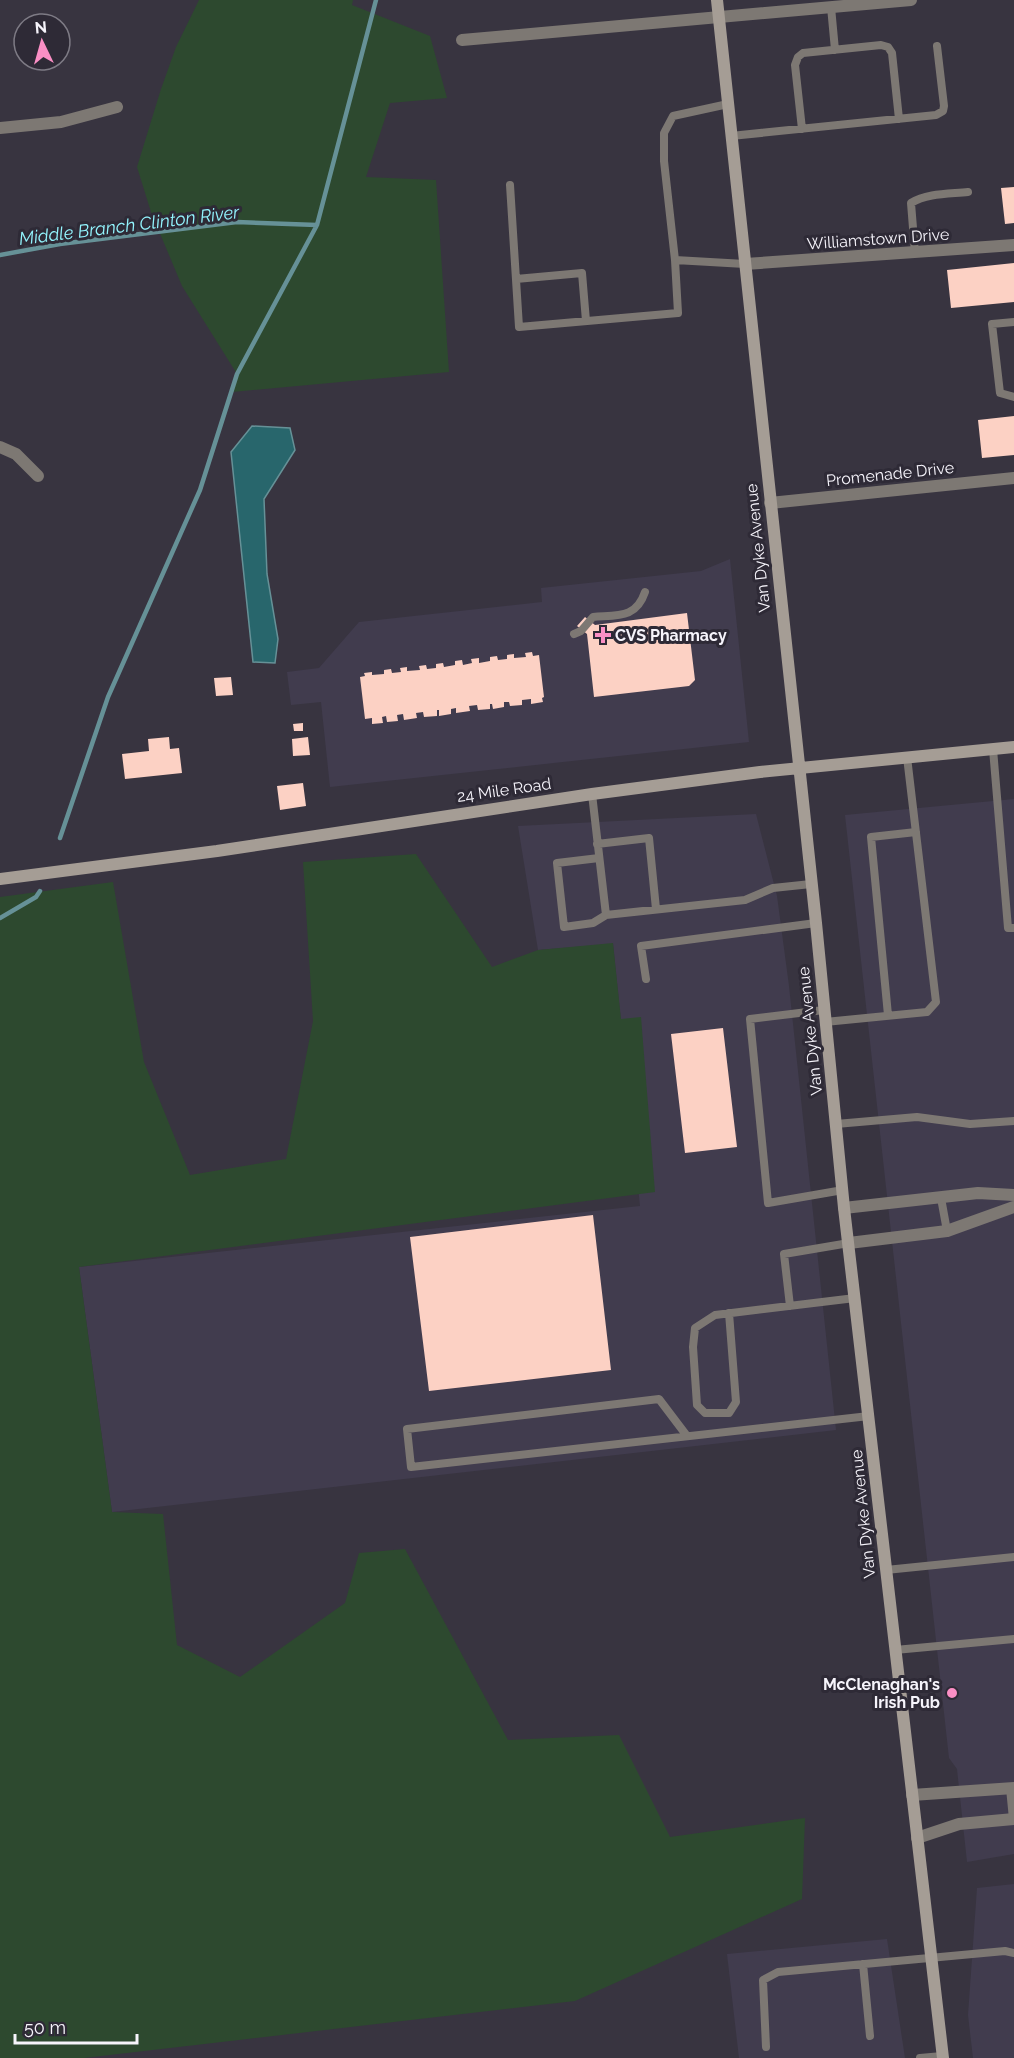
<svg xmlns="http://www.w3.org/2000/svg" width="1014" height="2058" viewBox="0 0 1014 2058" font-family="Raleway,sans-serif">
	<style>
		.built { fill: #413c4e }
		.green { fill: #2d492f }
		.water { fill: #28666c; stroke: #669197; stroke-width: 1.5 }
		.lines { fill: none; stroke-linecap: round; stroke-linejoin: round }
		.stream { stroke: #669197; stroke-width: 4.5 }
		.building { fill: #fcd1c4 }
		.lane { stroke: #7d7873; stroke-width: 8 }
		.street { stroke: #7d7873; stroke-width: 12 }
		.secondary { stroke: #a59d95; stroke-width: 12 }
		.poi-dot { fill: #fb8fc5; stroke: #2e2a36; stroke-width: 2 }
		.labels { text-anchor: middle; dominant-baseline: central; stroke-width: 6; stroke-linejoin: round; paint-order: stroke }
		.street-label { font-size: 16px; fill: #f6f4fb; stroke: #2e2a36 }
		.poi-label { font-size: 16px; font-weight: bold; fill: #f6f4fb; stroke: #2e2a36; text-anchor: start }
		.water-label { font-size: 18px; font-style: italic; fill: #93f5fe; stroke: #2e2a36 }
	</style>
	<rect width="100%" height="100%" fill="#383440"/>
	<path class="built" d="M730,559L749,742L330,787L321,702L291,705L287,672L319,668L359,622L542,602L541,588L701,571Z
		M1014,799V1854L967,1862L957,1769L949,1758L845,815Z
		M756,814L777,896L789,986L836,1430L112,1512L79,1267L640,1206L613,944L538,950L518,826Z
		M1014,1884V2058H973L968,2015L977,1888Z
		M887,1939L905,2058H739L727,1954Z"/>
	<path class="green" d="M199,0H353L352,5L430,36L447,98L390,103L366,177L436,180L449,372L232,392L237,374L182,286L151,212L137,167L161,89L176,47Z
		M416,854L492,967L538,950L613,943L621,1019L641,1017L655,1192L79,1267L112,1512L163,1514L177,1645L240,1677L345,1603L359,1553L405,1549L508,1740L619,1735L670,1837L805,1818L802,1899L575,2001L84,2058H0V897L113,882L144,1062L190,1175L286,1159L313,1021L303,862Z"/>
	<path class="water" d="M252,426L290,428L295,450L264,499L267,574L278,639L275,663L253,662L231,452Z"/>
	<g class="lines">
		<path class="stream" d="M0,255L60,244L237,222L317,225
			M60,838L108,697L200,490L237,374L317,225L376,0
			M0,918L36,897L40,891"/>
	</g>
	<path class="building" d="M1014,187V223L1005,224L1001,188Z
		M1014,263V302L951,308L947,270Z
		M1014,416V455L982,458L978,420Z
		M687,613L695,680L689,686L594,697L587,634L577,626L585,617L595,625Z
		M532,652L533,656L539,655L544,697L542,698L543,702L531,704V699L522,700V705L510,706L509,702H504V707L493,709L492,704H490V709L478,710L477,705L469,706L470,711L456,713V708L451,709V714L439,716V710H437V716L424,717L423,712L416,713L417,718L404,720L403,714L397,715L398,721L387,722L386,716L382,717L383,723L372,724V718L365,719L360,677L365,676L364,673L372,672V675L384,674V670L391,669L392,673L401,672L400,668L407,667V671L420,670L419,666L426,665L427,669L436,668V664L443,663L444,667L455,665V661L462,660L463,665L472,663L471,659L479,658V663L490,661V657L497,656L498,660L507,659V655L514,654V658L526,657L525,653Z
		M231,677L233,695L216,696L214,678Z
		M303,723V731H294L293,724Z
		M169,737L170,749L179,748L182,773L125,779L122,754L149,751L148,739Z
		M308,737L310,755L293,756L292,739Z
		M303,783L306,806L280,810L277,786Z
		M723,1028L737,1147L685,1153L671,1034Z
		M593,1215L611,1370L429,1391L410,1237Z"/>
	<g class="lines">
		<path class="lane" d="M831,7L835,50
			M802,129L795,65L798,57L803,53L881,45L888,47L892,53L899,119
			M731,136L936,115L943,111L944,106L937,46
			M510,185L519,327L678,313L675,260L664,161V133L673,116L728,104
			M915,253L911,203C927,193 949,194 968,192
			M675,260L745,264
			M516,279L582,273L586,321
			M1014,322L992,324L1000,393L1014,397
			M574,634L581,631L593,617C617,615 636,619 645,592
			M993,749L1008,928H1014
			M592,794L606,915L745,900L773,888L811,884
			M597,844L649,838L656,909
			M599,858L557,863L564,927L593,923L606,915
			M646,979L641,946L816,923
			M824,1010L750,1019L768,1203L843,1190
			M888,1015L871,837L916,832
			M825,1022L927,1012L936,1002L907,757
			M836,1124L917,1117L970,1124L1014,1121
			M941,1198L947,1231
			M790,1306L784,1254L849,1243
			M729,1313L736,1402L729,1413H705L697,1405L693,1347L695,1328L715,1315L855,1298
			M687,1436L659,1399L407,1429L411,1467L869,1416
			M886,1570L1014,1557
			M895,1650L1014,1639
			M1010,1788L1013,1819
			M863,1964L870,2036
			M766,2047L763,1980L778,1972L1005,1951L1014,1953
			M920,2058L942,2056"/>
		<path class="street" d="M462,40L911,0
			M0,128L61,122L117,107
			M745,264L1014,245
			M0,447L16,454L38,476
			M770,503L1014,478
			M844,1208L978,1193L1014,1195
			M849,1243L947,1231L1014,1207
			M912,1795L1014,1788
			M917,1838L959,1824L1014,1819"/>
		<path class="secondary" d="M717,0L816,923L844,1208L943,2058
			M0,879L217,851L592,794L760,772L1014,747"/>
	</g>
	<g class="poi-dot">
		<path d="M600 626h6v6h6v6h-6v6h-6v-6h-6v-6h6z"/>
		<circle cx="952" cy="1693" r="6"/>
	</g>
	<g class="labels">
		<g class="street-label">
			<text transform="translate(878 239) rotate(-4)">Williamstown Drive</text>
			<text transform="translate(890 474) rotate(-6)">Promenade Drive</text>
			<text transform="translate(758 548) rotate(-96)">Van Dyke Avenue</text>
			<text transform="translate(504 790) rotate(-8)">24 Mile Road</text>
			<text transform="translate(810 1031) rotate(-96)">Van Dyke Avenue</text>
			<text transform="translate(863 1514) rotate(-96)">Van Dyke Avenue</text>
		</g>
		<g class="poi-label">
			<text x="615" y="635">CVS Pharmacy</text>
			<text x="940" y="1684" text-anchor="end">McClenaghan's<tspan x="940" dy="18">Irish Pub</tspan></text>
		</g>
		<g class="water-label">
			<text transform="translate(129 225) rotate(-7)">Middle Branch Clinton River</text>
		</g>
	</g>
	<g transform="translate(42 42) rotate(355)"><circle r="28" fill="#2e2a36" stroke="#7e7b85" stroke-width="1.5"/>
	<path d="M0-4.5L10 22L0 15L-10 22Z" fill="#fb8fc5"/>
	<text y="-9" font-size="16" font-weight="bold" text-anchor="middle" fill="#f6f4fb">N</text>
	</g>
	<path d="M15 2034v9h122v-9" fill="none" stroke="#f6f4fb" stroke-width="3"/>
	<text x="24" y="2034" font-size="18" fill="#f6f4fb" stroke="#2e2a36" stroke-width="4.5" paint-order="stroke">50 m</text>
</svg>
